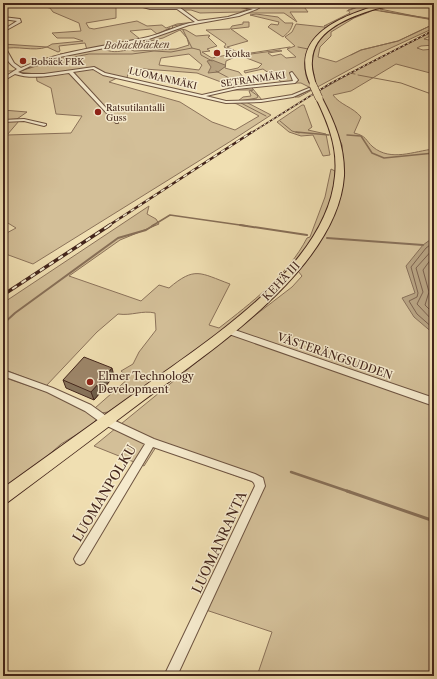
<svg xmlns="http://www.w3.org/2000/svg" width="437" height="679" viewBox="0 0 437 679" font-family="'Libre Caslon Text',serif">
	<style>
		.green { fill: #d3bf98; stroke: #8b725a; fill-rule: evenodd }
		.water { fill: #b5a07f; stroke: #876f57 }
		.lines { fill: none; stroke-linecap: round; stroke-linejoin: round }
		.shore { stroke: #7c624d; stroke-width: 1 }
		.stream-far4 { stroke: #876f57; stroke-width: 1 }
		.stream-far3 { stroke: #876f57; stroke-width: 1.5 }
		.stream-far2 { stroke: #876f57; stroke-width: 2 }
		.stream-far1 { stroke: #876f57; stroke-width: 2.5 }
		.stream { stroke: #876f57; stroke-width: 3 }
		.minor-casing { stroke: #6e5441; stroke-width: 2 }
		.highway-casing { stroke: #43251b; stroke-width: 2 }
		.minor { fill: #f5eacd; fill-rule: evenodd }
		.highway { fill: #f0dfb2; fill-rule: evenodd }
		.rail-far2-casing { stroke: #43251b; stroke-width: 1.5 }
		.rail-far1-casing { stroke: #43251b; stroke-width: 2.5 }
		.rail-casing { stroke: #43251b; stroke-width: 3.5 }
		.rail-far2 { stroke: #f5eacd; stroke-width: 1; stroke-dasharray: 2.5; stroke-linecap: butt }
		.rail-far1 { stroke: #f5eacd; stroke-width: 1.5; stroke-dasharray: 4.5; stroke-linecap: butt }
		.rail { stroke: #f5eacd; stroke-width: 2; stroke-dasharray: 5.5; stroke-linecap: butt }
		.highway-bridge-casing { stroke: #43251b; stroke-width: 8; stroke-linecap: butt }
		.highway-bridge { stroke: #f0dfb2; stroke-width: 7 }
		.wall { fill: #87735b; stroke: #43251b }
		.shaded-wall { fill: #6e5e4a; stroke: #43251b }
		.building { fill: #9d866a; stroke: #43251b }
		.poi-dot { fill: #8f2418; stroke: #f5eacd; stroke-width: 1.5 }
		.labels { text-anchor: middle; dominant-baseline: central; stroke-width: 3; stroke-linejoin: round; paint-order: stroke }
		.far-poi-label { font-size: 9px; fill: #43251b; stroke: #f5eacd; text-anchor: start }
		.far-street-label { font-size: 9px; fill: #43251b; stroke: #f5eacd }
		.far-water-label { font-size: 10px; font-style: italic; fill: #654a39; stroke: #f5eacd }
		.street-label { font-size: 11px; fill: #43251b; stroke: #f5eacd }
		.poi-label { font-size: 11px; fill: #43251b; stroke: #f5eacd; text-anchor: start }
		.near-street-label { font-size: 13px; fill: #43251b; stroke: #f5eacd }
	</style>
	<rect width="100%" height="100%" fill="#f0dfb2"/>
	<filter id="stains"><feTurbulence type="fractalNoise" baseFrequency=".005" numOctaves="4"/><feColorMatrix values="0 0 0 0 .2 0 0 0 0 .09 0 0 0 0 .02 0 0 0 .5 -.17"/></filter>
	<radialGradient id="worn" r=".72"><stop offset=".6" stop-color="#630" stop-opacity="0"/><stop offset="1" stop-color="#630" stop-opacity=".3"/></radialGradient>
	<path class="green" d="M24,3H116V18L86,23L89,28L94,29L137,21L147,26L162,25L166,28L177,24L195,22L173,26L172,27L173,28L160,34H159L170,28L157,34L151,29L130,31L140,39L64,55L60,54L87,50L85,43L59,46L60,51L58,52L47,47C33,52 17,45 3,49V44L47,47L52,44L83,41L74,38H57L52,33L81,31L79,23L53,12L50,8Z
		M176,3H213L207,6L211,7L216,3H258L250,7L251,8L240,12L200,13L191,10H182L173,4Z
		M267,3H301L308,12H290L297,22L284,13H246L259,8Z
		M350,3H355L357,6L371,5L370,3H373L375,6L345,17L328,26H324L350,13L348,10L357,7Z
		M397,3H402L380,9L434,20L374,10L354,18L331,32V36L320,47L318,57L336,62L361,50L398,41L434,24V28L380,53L299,97H295L310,90L309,87L301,83H283L263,69L245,73L244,71L258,68L262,64L244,57L251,54L280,50L282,51L268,53L272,56L281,54L286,58L296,57L287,49L295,46L285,37L292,32L296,24L324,27L326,28C312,40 302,55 306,75C306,78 309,82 311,86L314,75L311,65L315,46L322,36L343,21L357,14Z
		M256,14L278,17L285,23H293C291,30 289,32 283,37L268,27L271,24L278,25L279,22L250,15Z
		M243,22H249V27L231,29L248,41L227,47L242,54H250L242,57L224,47L226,44L206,30L230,29L232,26L243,24Z
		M176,28L186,30L196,36L209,35L210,36L208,37L217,46L207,49L210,51L202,52L212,58L227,55L235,57L226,61L225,68L239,72L262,100L238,101L243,97L251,96L249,91L253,90H233L221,82L197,73L132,68L129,69L127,78L119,77L109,82L180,102L212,122L235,130L259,116L237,104L230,102H246L271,115L231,141L33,264L3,253V235L16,228L3,220V121H19L7,135L71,133L82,116L56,114L51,88L37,81L36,74L18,72L52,58L104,48C109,53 119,52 126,50L123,49L122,45L158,36ZM180,30L187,38L189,45L176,49L134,51L128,48L129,46L163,38ZM189,54L202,65L199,70L159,65L161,58Z
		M434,31V34L424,39L434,41V45L421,46L417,48L423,50L434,49V74L396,64L351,91L333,95C340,105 353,107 361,117L354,133C367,136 365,140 373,147C391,162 414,151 434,149V676H257L272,632L200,608L256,483L156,447L144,466L94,446L236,330L292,287L302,276L298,271L319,242L343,175L342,145L319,91L367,64Z
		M302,105H304L312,127L308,130L326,134L330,155L323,156L313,135L301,136L289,132L277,122Z
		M3,110L27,112L17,119L3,120Z
		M331,169L335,171C333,269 181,363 108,412L101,413L95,408L129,378L121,371L133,364L139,352L156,330L155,313C142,310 132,316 118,314L97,332L46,386L3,369V303L149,206L147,214L156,219L159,224L120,240L69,276L141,301L159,285L169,288C195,266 200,273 230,284L209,325L219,328C251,303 288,275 307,238L310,237L325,197Z
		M3,377C30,387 77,399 97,419L89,427L61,444L25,476L3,490V462L7,455L5,426L3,425Z"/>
	<path class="water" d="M212,60L225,65L226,66L218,72L208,73L211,67L207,61Z
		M434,237V334L414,317L402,298L415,293L406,266L423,245Z"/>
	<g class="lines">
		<path class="shore" d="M434,242L426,248L411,267L418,293L417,297L409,301L417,314L434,329
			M434,248L416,268L423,292L417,304L434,322
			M434,255L423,270L429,292L425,305L434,314"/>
		<path class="stream-far4" d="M347,11L358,7L366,8
			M381,11L434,19
			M183,30L192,48
			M298,47L308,49
			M251,53L290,47
			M351,55L361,50L398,41L434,24
			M9,71H14
			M20,71L50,62L89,54H132L154,51L171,52L192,48L200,50L201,55L212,61
			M216,71L229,78L234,87
			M349,73L355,74
			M358,75L401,83L434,95
			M239,101L257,98L258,96L251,91
			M241,103L266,116
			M280,121L292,131L299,133"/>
		<path class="stream-far3" d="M296,132L329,135
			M347,135L361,136L372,153L384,158L434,153
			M152,226L170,215L247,226"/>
		<path class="stream-far2" d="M240,225L307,235
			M327,238L423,245
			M3,324L15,313L118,238L146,230L154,225"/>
		<path class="stream-far1" d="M291,472L350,492"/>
		<path class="stream" d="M347,491L434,521"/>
		<defs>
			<path id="minor" d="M129,3H135L150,7H179L198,21L228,17L253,9L216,3L256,7L263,3H267L257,9L239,16L189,25L149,39L55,58L37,63L18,72L23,74H44L94,67L105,73L202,95L237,87L293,81L290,73L292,72L298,80L295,83L237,89L206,96L226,101L261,100L292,95L309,88L311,89L293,97L261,102L226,103L103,75L93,69L73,72L118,121V123H116L69,73C52,75 33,80 15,74L3,81V78L17,69C9,64 3,56 3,46L5,47L14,63L21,68C61,50 105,47 148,37C164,33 178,25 195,22L177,9H150Z
				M3,17L20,19L21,22L3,32V30L17,21L3,19Z
				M24,119L46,124V125L44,126L24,121L3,122V120Z
				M229,328L434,398V406L226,333L225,331Z
				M3,370L53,388L91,405L109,418L154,439L255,474L263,478L265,486L177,676H164L255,486L254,483L252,481L153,447L84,563L80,565L76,563L74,559L76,555L145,444L103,424L85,411L47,392L3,376Z"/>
			<path id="highway" d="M387,3H395C388,7 377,8 369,11C345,19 313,32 312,61C311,69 314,77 316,85L311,86C286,34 348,13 387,3Z
				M319,96L322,98C335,123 345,147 344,176C338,267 211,351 144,400C99,434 54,468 8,502L3,504V488C48,456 93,423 138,391C205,342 327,267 335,176C338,147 328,123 316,98Z"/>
		</defs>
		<use href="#minor" class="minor-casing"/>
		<use href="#highway" class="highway-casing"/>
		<use href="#minor" class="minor"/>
		<use href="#highway" class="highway"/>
		<defs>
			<path id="rail-far2" d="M251,133L331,83L434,30"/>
			<path id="rail-far1" d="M108,226L252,132"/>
			<path id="rail" d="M3,295L110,225"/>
		</defs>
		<use href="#rail-far2" class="rail-far2-casing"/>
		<use href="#rail-far1" class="rail-far1-casing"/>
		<use href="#rail" class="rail-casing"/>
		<use href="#rail-far2" class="rail-far2"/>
		<use href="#rail-far1" class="rail-far1"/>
		<use href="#rail" class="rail"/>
		<defs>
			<path id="highway-bridge" d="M313,85L319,98"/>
		</defs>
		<use href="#highway-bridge" class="highway-bridge-casing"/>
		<use href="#highway-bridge" class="highway-bridge"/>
	</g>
	<path class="wall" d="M114,376L94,400L66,388L63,380Z"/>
	<path class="shaded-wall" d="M112,368L114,376L94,400L91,392Z"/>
	<path class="building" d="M84,357L112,368L91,392L63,380Z"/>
	<g class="poi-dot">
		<circle cx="217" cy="53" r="4"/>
		<circle cx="23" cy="61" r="4"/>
		<circle cx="98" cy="112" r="4"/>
		<circle cx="90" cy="382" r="4"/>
	</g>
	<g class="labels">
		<g class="far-poi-label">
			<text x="225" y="53">Kotka</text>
			<text x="31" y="61">Bobäck FBK</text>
			<text x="106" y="107">Ratsutilantalli<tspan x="106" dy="10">Guss</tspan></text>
		</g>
		<g class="far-street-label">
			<text transform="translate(163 78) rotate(13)">LUOMANMÄKI</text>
			<text transform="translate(253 79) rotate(-8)">SETRANMÄKI</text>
		</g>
		<g class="far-water-label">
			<text transform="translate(137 45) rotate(-1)">Bobäckbäcken</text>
		</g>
		<g class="street-label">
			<text transform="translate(281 281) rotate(-47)">KEHÄ III</text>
			<text transform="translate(335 356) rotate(19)">VÄSTERÄNGSUDDEN</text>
		</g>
		<g class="poi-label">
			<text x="98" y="376">Elmer Technology<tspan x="98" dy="13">Development</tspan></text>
		</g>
		<g class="near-street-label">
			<text transform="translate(104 493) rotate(-59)">LUOMANPOLKU</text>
			<text transform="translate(219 542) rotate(-65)">LUOMANRANTA</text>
		</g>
	</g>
	<rect width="437" height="679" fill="none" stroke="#f0dfb2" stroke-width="16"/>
	<rect x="4" y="4" width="429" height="671" fill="none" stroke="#43251b" stroke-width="2"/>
	<rect x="8" y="8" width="421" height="663" fill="none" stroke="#43251b"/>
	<rect width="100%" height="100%" filter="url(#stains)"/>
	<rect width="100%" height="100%" fill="url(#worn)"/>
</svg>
